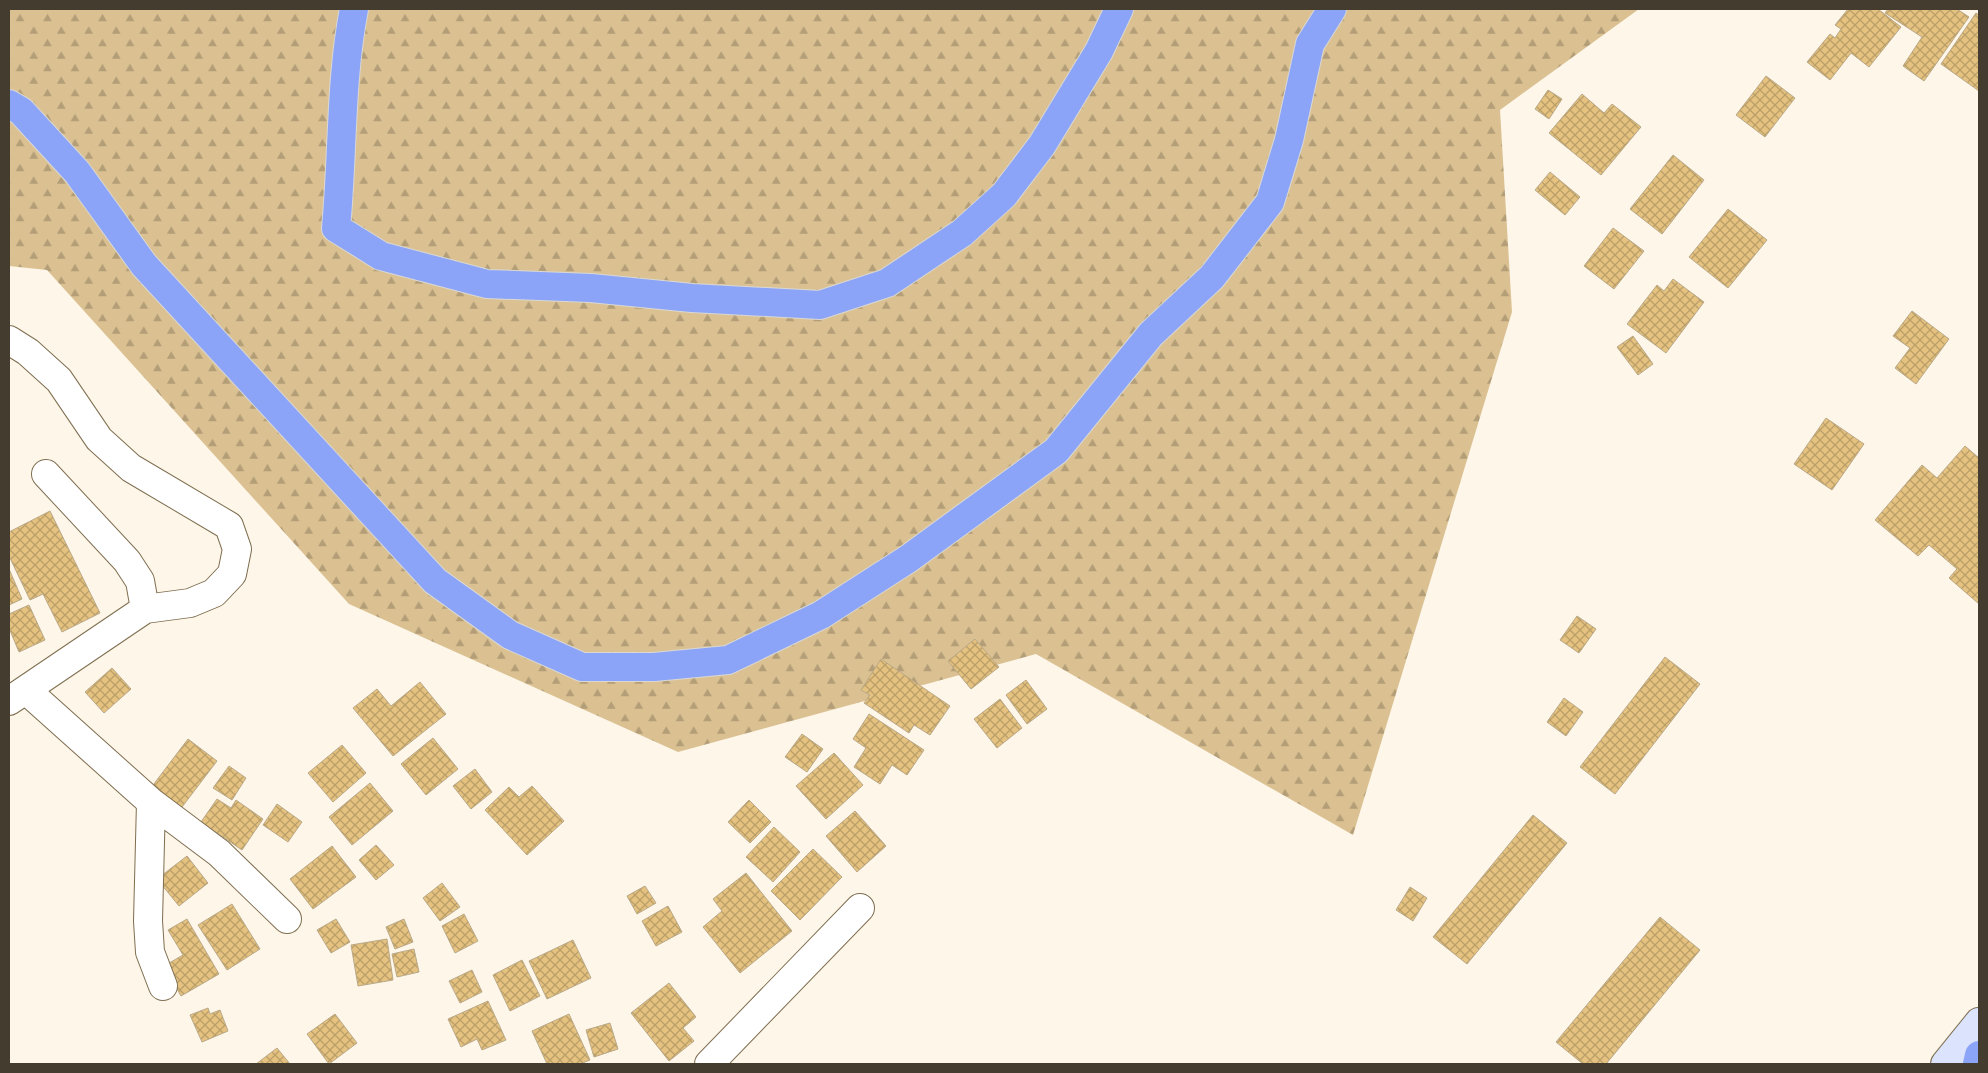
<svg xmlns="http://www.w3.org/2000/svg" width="1988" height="1073" viewBox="0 0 1988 1073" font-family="'Alegreya Sans',sans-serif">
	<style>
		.forest { fill: url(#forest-firs) }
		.building { fill: url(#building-cross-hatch); stroke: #baa989 }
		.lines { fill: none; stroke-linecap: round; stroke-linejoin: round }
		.street-casing { stroke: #7f6e50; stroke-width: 30 }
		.secondary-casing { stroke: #7f6e50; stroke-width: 30 }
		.highway-casing { stroke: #d9d8d5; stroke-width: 30 }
		.street { stroke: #fff; stroke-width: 28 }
		.secondary { stroke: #dce4fd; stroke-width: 28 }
		.highway { stroke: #8ba4f7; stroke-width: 28 }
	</style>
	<defs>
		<pattern id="forest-firs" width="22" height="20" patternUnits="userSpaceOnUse" patternTransform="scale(1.25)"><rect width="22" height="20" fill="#dbc192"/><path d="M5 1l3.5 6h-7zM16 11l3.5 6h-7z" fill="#b39e78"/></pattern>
		<pattern id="building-cross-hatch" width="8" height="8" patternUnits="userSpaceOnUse" patternTransform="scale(1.25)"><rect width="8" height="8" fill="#e5c27f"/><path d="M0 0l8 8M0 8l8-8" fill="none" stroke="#bb9f68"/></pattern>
	</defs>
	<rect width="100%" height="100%" fill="#fdf6e9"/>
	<path class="forest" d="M9,9H1639L1500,110L1512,312L1353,835L1036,654L678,752L349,604L47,270L9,266Z"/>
	<path class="building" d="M1848,9H1878L1901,27L1869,67L1851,53L1830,80L1807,62L1830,34L1835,38L1841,29L1835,25Z
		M1888,9H1957L1969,17L1924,81L1903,66L1922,37L1885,13Z
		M1976,13L1979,15V91L1941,64Z
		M1766,76L1795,98L1765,137L1736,115Z
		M1548,90L1562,99L1549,119L1535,109Z
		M1582,94L1604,113L1612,104L1641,127L1601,175L1549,133Z
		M1673,155L1704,180L1662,234L1630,209Z
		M1550,172L1580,197L1565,215L1535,190Z
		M1728,209L1767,240L1728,288L1689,257Z
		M1613,228L1644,251L1614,289L1584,266Z
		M1673,279L1704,302L1666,353L1627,324L1657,285L1664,291Z
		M1912,311L1949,339L1916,384L1895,368L1910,348L1893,336Z
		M1633,336L1653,364L1638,375L1617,347Z
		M1826,418L1864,444L1832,490L1794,464Z
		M1965,446L1979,458V604L1949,578L1957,569L1929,545L1918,556L1875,520L1922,465L1937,478Z
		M50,511L100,613L62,632L43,594L30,600L9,556V532Z
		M9,569L22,599L9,605Z
		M29,605L45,640L19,652L9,628V614Z
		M1577,616L1596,629L1579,653L1560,640Z
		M975,639L999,667L971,689L948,661Z
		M1665,657L1700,684L1615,794L1580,767Z
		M881,659L950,706L930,735L914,725L909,733L864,703L870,695L861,690Z
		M112,668L131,689L104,713L85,692Z
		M1026,680L1047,709L1027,724L1006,695Z
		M420,682L446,714L393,756L353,708L377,689L391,706Z
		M1564,698L1583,712L1566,736L1547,722Z
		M1000,699L1022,728L997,748L974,719Z
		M869,714L924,750L907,775L892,765L880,784L854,767L866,748L853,739Z
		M802,734L823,749L807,772L785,757Z
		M433,738L458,769L426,795L401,764Z
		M188,739L217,761L179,811L150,789Z
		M342,745L366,773L333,802L308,773Z
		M834,753L863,785L826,819L796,786Z
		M229,766L246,778L232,800L213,788Z
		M475,769L492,792L471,809L453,786Z
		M370,783L393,811L352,845L329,817Z
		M532,786L564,821L527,855L485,810L509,787L519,797Z
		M217,799L231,808L236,800L263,819L242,850L201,822Z
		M749,800L771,822L750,843L728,822Z
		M277,804L302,822L288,842L263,825Z
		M855,811L886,846L857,872L826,836Z
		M1533,815L1567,843L1467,964L1433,937Z
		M774,827L800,852L773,882L746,857Z
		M376,845L394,865L376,880L359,860Z
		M332,846L356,877L313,909L290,879Z
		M813,849L842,877L800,920L771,891Z
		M187,856L208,883L179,906L157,879Z
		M746,873L792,931L740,973L703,927L722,911L713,899Z
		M442,883L460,907L440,921L423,898Z
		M645,886L656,903L637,914L627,896Z
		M1410,887L1427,898L1413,921L1396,910Z
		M232,904L260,949L227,970L198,925Z
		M668,906L682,932L656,946L642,921Z
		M464,914L478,941L455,953L442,926Z
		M1660,917L1700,950L1606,1064H1583L1556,1042Z
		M187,919L219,974L181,996L164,966L183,955L168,930Z
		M336,919L350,942L331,953L317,930Z
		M404,919L413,942L395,949L386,927Z
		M387,939L393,980L358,986L351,945Z
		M573,940L591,978L547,999L529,961Z
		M414,949L419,972L397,977L392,954Z
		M522,960L540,996L510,1011L493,975Z
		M472,970L482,992L460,1003L449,981Z
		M669,983L696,1017L683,1028L694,1041L669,1061L631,1013Z
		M488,1001L506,1040L482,1050L477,1039L461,1047L448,1019Z
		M208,1008L210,1014L220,1010L228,1031L202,1042L190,1015Z
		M335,1014L357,1043L329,1064L307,1034Z
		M569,1014L590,1060L580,1064H547L532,1031Z
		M610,1023L618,1049L594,1057L586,1030Z
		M277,1048L290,1064H256Z"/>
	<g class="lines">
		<defs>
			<path id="street" d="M9,340L28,352L59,380L99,439L131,468L229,526L237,549L232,574L214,593L190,603L145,609L9,701
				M46,474L127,561L140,581L145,609
				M26,690L151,802L219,853L287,919
				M151,802L148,921L150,952L163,986
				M709,1064L860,908"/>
			<path id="secondary" d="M1945,1064L1979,1022"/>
			<path id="highway" d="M354,9C340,81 343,155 336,228L381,256L487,284L591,288L692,298L820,305L887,283L962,233L1004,195L1042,145L1099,51L1119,9
				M9,104L21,111L77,172L144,265L435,581L510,635L582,667H654L728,660L821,615L908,559L1056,451L1151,334L1212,277L1270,202L1289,140L1310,44L1332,9
				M1977,1064L1979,1055"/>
		</defs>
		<use href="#street" class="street-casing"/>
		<use href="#secondary" class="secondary-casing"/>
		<use href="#highway" class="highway-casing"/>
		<use href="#street" class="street"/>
		<use href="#secondary" class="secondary"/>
		<use href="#highway" class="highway"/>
	</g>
	<rect width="1988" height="1073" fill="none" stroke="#433c2f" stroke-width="20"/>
</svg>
